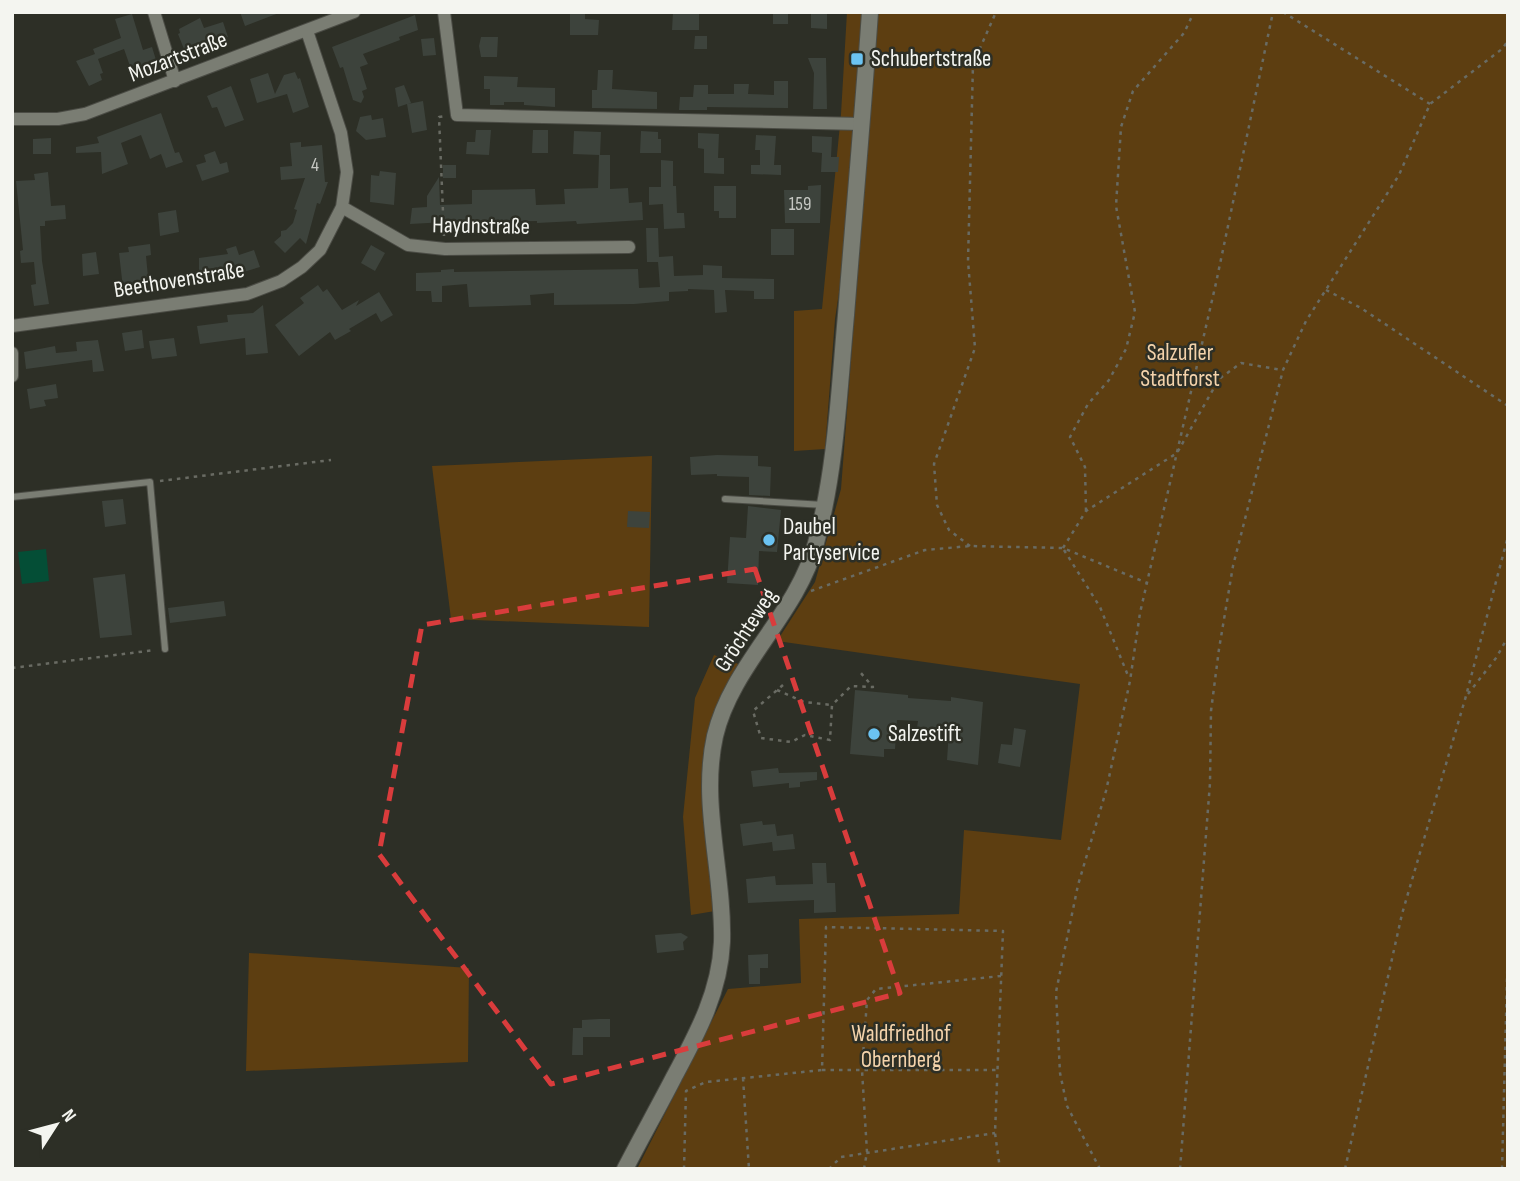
<svg xmlns="http://www.w3.org/2000/svg" width="1520" height="1181" viewBox="0 0 1520 1181" font-family="'Sofia Sans Condensed',sans-serif">
	<style>
		.green { fill: #5d3e11 }
		.water { fill: #044e36 }
		.building { fill: #3d433c }
		.lines { fill: none; stroke-linecap: round; stroke-linejoin: round }
		.service-casing { stroke: #4b4c45; stroke-width: 8 }
		.minor-casing { stroke: #4b4c45; stroke-width: 14 }
		.tertiary-casing { stroke: #4b4c45; stroke-width: 18 }
		.path { stroke: #696b63; stroke-width: 2.5; stroke-dasharray: 3.5 5; stroke-linecap: butt }
		.service { stroke: #7a7d73; stroke-width: 6 }
		.minor { stroke: #7a7d73; stroke-width: 12 }
		.tertiary { stroke: #7a7d73; stroke-width: 16 }
		.marked { fill: none; stroke: #d93c3c; stroke-width: 5; stroke-dasharray: 14 9; stroke-linejoin: round }
		.poi-dot { fill: #6bc3f2; stroke: #2d2f26; stroke-width: 2.5 }
		.labels { text-anchor: middle; dominant-baseline: central; stroke-width: 5; stroke-linejoin: round; paint-order: stroke }
		.number-label { font-size: 19px; fill: #c6c8c3 }
		.street-label { font-size: 23px; fill: #f4f5f0; stroke: #2d2f26 }
		.poi-label { font-size: 23px; fill: #f4f5f0; stroke: #2d2f26; text-anchor: start }
		.park-label { font-size: 23px; fill: #f4d3ab; stroke: #2d2f26 }
	</style>
	<rect width="100%" height="100%" fill="#2d2f26"/>
	<path class="green" d="M847,12H862L845,252L835,319L825,449L794,451V311L822,309L841,114Z
		M878,12H1508V1169H637L728,989L801,983L799,919L959,914L964,830L1061,840L1080,684L777,641L815,582L841,489Z
		M652,456L649,627L451,619L432,466Z
		M714,655L744,666L717,708L715,911L691,915L683,817L695,698Z
		M249,953L469,968L468,1062L246,1071Z"/>
	<path class="water" d="M46,549L49,581L22,584L18,552Z"/>
	<path class="building" d="M240,12H279V13L245,26Z
		M570,12H585V19L599,20L598,35H570Z
		M673,12H699V30H672Z
		M773,12H788V24H773Z
		M811,12H827V29L811,28Z
		M132,14L143,50L152,47L156,60L131,69L124,49L98,59L103,73L100,74L102,80L89,86L76,61L95,54L93,49L121,38L115,19Z
		M415,15L418,30L399,37L400,40L363,54L368,64L360,67L367,89L362,91L364,97L361,103L353,100L343,67L340,68L332,47Z
		M200,18L204,28L223,22L228,37L216,41L215,37L184,49L178,34L180,33L179,29Z
		M695,36H707V49H694Z
		M481,37H498L497,57H481L479,46Z
		M434,38L436,55L423,56L421,39Z
		M808,58H826L827,109H813L814,73Z
		M598,70H613L612,89L657,92V109L592,108V90H597Z
		M295,72L298,79L300,78L309,107L293,113L287,94L257,103L250,79L268,73L275,94L284,75Z
		M484,76L518,77L517,87L555,88V107L524,105V102H504V105H490V89H484Z
		M774,81H788V108L707,107V110H679L680,97H693L694,85H708V94H734V84H749L748,94L774,95Z
		M404,85L411,103L408,104L423,101L427,130L412,133L407,104L398,107L395,88Z
		M231,86L244,120L225,127L217,107L212,108L207,96Z
		M161,113L175,153L179,152L183,162L166,168L161,154L150,159L141,135L121,143L128,164L102,174L101,152L76,153V147L99,143L97,137Z
		M371,115L372,120L383,118L386,137L366,140L356,131L360,117Z
		M476,130H491L489,155L466,154L467,142H475Z
		M533,130H548V153H532Z
		M574,131L601,132L600,155H610V189L628,188L629,203L642,202L643,220L577,224L576,221L537,223V221L484,222L446,225V222L410,224L412,208L427,207V196L439,177L440,205L472,204V190L535,189L536,205L565,204L564,189L598,188L599,155L573,154Z
		M641,131L658,132V139H661V153H640Z
		M698,133L719,134L718,158H724V174L704,173V149L698,148Z
		M756,135L776,136L774,165H781V175L751,174V165H760V150H755Z
		M812,136L832,137L831,157H839L838,172H821L822,153L812,152Z
		M51,138V154H33V139Z
		M301,142V147L322,145L325,182H328L320,204L317,203L306,244L300,238L285,253L274,242L281,236V231L286,230L293,223L297,210L294,209L305,178L281,180L280,167L292,166L290,143Z
		M215,151L220,164L227,162L229,172L202,181L196,165L206,162L204,155Z
		M661,160L673,161V186H676L677,213H684L685,228L664,229L663,204L649,205V187H661Z
		M443,165H456V178H443Z
		M380,171L396,173L394,205L370,202L371,175L379,176Z
		M48,172L51,206L65,205L66,219L45,221V226H40L42,261L49,304L34,306L31,285L36,284L34,262L21,263L20,251L23,250L16,181L35,180L34,174Z
		M821,185L820,223H785L784,190H808V186Z
		M714,186H736V218H719V211H714Z
		M176,210L179,232L160,236L158,213Z
		M646,228H658L659,257L673,256L674,276L703,275V265L722,266V278L774,279V299H754V291L725,290L727,312L715,313L714,290L688,289V291L669,292V301L634,304L554,305V293L530,295L531,305L469,307L467,284L442,286V302H432L431,291H416V273L441,272V270L454,269V272L638,269L639,288L660,287L658,262H647Z
		M771,229H794V255H771Z
		M150,244L151,255L146,256L148,277L144,278L145,286L123,288L119,253L129,252L128,247Z
		M371,245L385,253L375,271L361,263Z
		M236,246L239,255L254,250L260,267L230,276V280L221,282L220,276L199,279V258L228,254L226,249Z
		M96,252L99,274L83,276L82,254Z
		M318,285L323,292L327,289L342,310L359,300L356,306L379,292L393,315L381,322L376,313L349,329L351,331L335,340L330,332L299,356L275,325L304,303L300,298Z
		M263,305L268,353L246,355L245,338L200,344L197,326L228,322L227,315L253,313Z
		M142,330L144,348L125,351L122,333Z
		M174,338L177,356L152,359L149,341Z
		M98,340L104,371L93,372L92,360L26,369L24,352L55,346L56,353L77,351L76,342Z
		M56,384L58,398L44,400L46,406L30,409L27,389Z
		M717,455L758,456V466L771,467L770,496L749,495V477L717,476V474L691,475L690,457Z
		M123,499L126,524L105,527L102,501Z
		M748,506L781,510L777,552L759,551L758,585L727,583L730,537L746,538Z
		M628,511L650,512L649,528L627,527Z
		M125,574L132,635L100,638L93,578Z
		M224,601L226,616L170,623L168,608Z
		M855,690L908,695V698L951,701V697L983,702L978,765L947,760L949,731L917,728L918,721L897,720L895,749H884V757L850,754Z
		M1014,728L1026,730L1020,767L998,763L1001,744L1012,745Z
		M778,768L779,773L817,772V780L800,782V787L789,788V783L753,787L751,771Z
		M762,821L763,825L775,824L777,836L793,834L795,849L773,851L772,842L743,846L740,824Z
		M812,863H826L827,883H835L836,912L814,913V900L748,903L746,879L775,876L776,885L813,884Z
		M681,933L688,937L683,942L684,950L657,953L655,935Z
		M768,954V968H760V984H749L748,955Z
		M599,1019H610V1037H583V1055H572L573,1028H582V1020Z"/>
	<g class="lines">
		<defs>
			<path id="service" d="M12,497L150,482L165,649
				M725,499L824,505"/>
			<path id="minor" d="M154,12L175,81
				M444,12L457,115L862,124
				M12,119H58L85,114L354,12
				M342,207L408,245L445,249L629,247
				M12,326L247,294L281,281L302,267L320,250L342,207L347,172L341,133L307,31
				M12,353V376"/>
			<path id="tertiary" d="M625,1169C641,1138 658,1108 674,1077C697,1034 720,992 722,942C724,873 700,804 715,736C732,664 797,615 816,543C836,469 839,391 846,315C854,214 863,113 870,12"/>
		</defs>
		<use href="#service" class="service-casing"/>
		<use href="#minor" class="minor-casing"/>
		<use href="#tertiary" class="tertiary-casing"/>
		<path class="path" d="M1283,12L1430,104
			M444,236L439,117L446,116
			M1326,290L1361,308L1508,406
			M160,481L331,460
			M1086,511L1085,467L1070,437L1088,404L1109,380L1126,349L1135,312L1116,206L1121,127L1133,91L1184,33L1194,12
			M970,546L949,530L937,505L934,464L975,348L968,261L973,64L996,12
			M1063,548L1086,511L1177,453L1219,379L1241,363L1282,370
			M1064,550L1100,607L1129,678
			M811,591L925,550L970,546L1063,548L1147,583
			M12,668L155,650
			M783,685L753,711L761,738L791,742L805,735L830,740L832,705L851,686L873,687L860,672
			M777,690L804,702L832,705
			M1468,694L1496,658L1508,637
			M822,1070H998
			M743,1078L749,1169
			M684,1169L686,1091L706,1082L822,1070L826,927L1003,931L995,1133L1000,1169
			M829,1169L841,1157L995,1133
			M864,1169L867,1152L862,1070L867,1000L876,989L1001,976
			M1100,1169L1067,1106L1060,1073L1056,992L1078,885L1106,791L1130,681L1140,613L1216,283L1273,12
			M1180,1169L1210,783L1211,711L1219,649L1233,566L1283,370L1306,321L1399,175L1430,104L1502,49L1508,41
			M1345,1169L1402,914L1466,696L1508,536
			M1502,1169L1508,941"/>
		<use href="#service" class="service"/>
		<use href="#minor" class="minor"/>
		<use href="#tertiary" class="tertiary"/>
	</g>
	<path class="marked" d="M755,569L900,993L551,1084L379,854L422,625Z"/>
	<g class="poi-dot">
		<rect x="850" y="52" width="14" height="14" rx="3.5"/>
		<circle cx="769" cy="540" r="7"/>
		<circle cx="874" cy="734" r="7"/>
	</g>
	<g class="labels">
		<g class="number-label">
			<text x="315" y="165">4</text>
			<text x="800" y="204">159</text>
		</g>
		<g class="street-label">
			<text transform="translate(178 57) rotate(-21)">Mozartstraße</text>
			<text transform="translate(481 226) rotate(1)">Haydnstraße</text>
			<text transform="translate(179 280) rotate(-9)">Beethovenstraße</text>
			<text transform="translate(746 630) rotate(-57)">Gröchteweg</text>
		</g>
		<g class="poi-label">
			<text x="871" y="59">Schubertstraße</text>
			<text x="783" y="527">Daubel<tspan x="783" dy="26">Partyservice</tspan></text>
			<text x="888" y="734">Salzestift</text>
		</g>
		<g class="park-label">
			<text x="1180" y="353">Salzufler<tspan x="1180" dy="26">Stadtforst</tspan></text>
			<text x="901" y="1034">Waldfriedhof<tspan x="901" dy="26">Obernberg</tspan></text>
		</g>
	</g>
	<rect width="1520" height="1181" fill="none" stroke="#f4f5f0" stroke-width="28"/>
	<g transform="translate(56 1125) rotate(54)" stroke="#2d2f26" stroke-width="5" paint-order="stroke">
	<path d="M0-5L12 26L0 18L-12 26Z" fill="#f4f5f0"/>
	<text y="-10" font-size="19" font-weight="bold" text-anchor="middle" fill="#f4f5f0">N</text>
	</g>
</svg>
